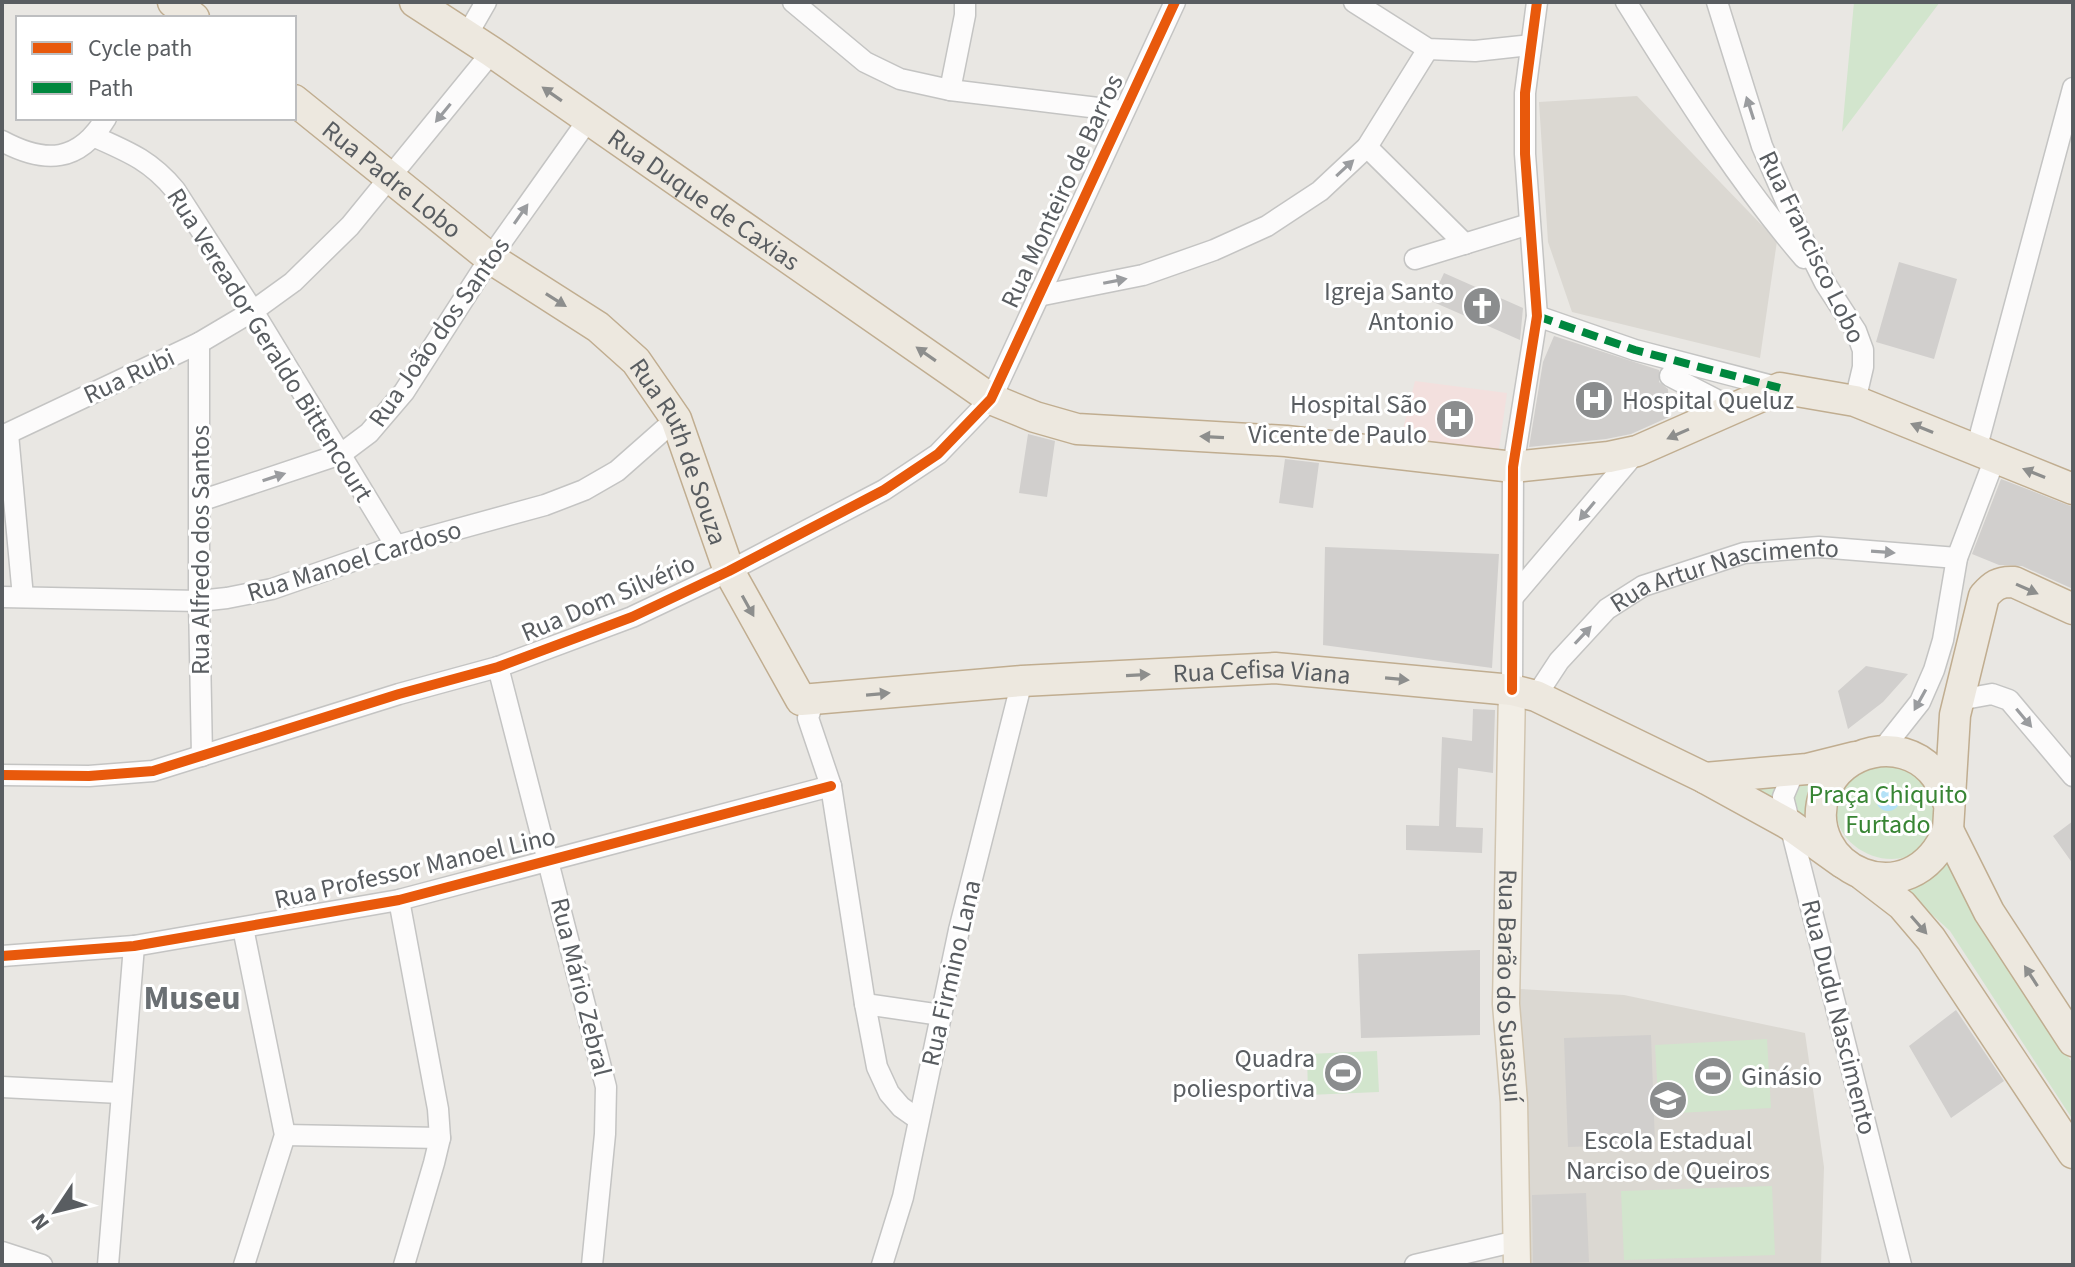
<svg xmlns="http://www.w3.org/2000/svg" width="2075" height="1267" viewBox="0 0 2075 1267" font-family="'Source Sans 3',sans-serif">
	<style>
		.education { fill: #dbd8d2 }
		.medical { fill: #f3e0de }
		.green { fill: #d2e5cd }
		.water { fill: #b4e1f7 }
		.building { fill: #d1cfcd }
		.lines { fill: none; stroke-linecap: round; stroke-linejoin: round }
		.minor-casing { stroke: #c4c4c3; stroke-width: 23 }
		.major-casing { stroke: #d1c5b0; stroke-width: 29 }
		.highway-casing { stroke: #c0ad90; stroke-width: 33 }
		.minor { stroke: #fcfbfb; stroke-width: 20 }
		.major { stroke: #f2eee6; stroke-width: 26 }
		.highway { stroke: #ede8df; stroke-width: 30 }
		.quiet { stroke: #00873e; stroke-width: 8; stroke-dasharray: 16 8; stroke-linecap: butt }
		.cycleway-casing { stroke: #fff; stroke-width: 15 }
		.cycleway { stroke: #e8590c; stroke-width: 10 }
		.oneway { fill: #8d8e8d }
		.oneway2 { fill: #9a9c9f }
		.labels { text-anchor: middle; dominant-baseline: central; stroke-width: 6; stroke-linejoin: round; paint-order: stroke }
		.street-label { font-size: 26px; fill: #595d61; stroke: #fff }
		.poi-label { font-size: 26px; fill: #595d61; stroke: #fff; text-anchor: end }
		.park-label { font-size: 26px; fill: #388534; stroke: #fff }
		.district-label { font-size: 34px; font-weight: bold; fill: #6a6f73; stroke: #fff }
	</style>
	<rect width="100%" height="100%" fill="#e9e7e3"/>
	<path class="education" d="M1637,96L1777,241L1760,358L1572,312L1548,242L1539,102Z
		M1520,989L1624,995L1805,1033L1824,1167L1821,1265H1523Z"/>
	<path class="medical" d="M1415,381L1507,393L1498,455L1399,445Z"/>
	<path class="green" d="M1854,2H1940L1842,132Z
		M1900,760L1935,792C1935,803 1937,818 1934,829C1912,890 1814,848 1841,791C1845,781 1858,771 1866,763Z
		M1837,768L1821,833L1717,780Z
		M1947,843L1976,917L2073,1064V1120L1950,931L1894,880Z
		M1767,1039L1771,1108L1659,1114L1655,1045Z
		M1377,1051L1379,1092L1308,1095L1307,1054Z
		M1772,1186L1775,1255L1624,1260L1621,1191Z"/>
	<path class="water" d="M1876 799a12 12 0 1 1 24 0a12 12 0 1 1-24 0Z"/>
	<path class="building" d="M1899,262L1957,279L1934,359L1876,342Z
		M1444,273L1523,308L1520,340L1431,301Z
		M1554,336L1659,370V382L1668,389L1669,417L1631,434L1606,439L1529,447L1543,362Z
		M1028,434L1055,441L1047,497L1019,493Z
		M1285,459L1319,463L1313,508L1279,503Z
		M2001,479L2073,507V589L2022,566L1999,565L1972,554Z
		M1325,547L1499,554L1492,668L1323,645Z
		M1866,666L1908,674L1883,702L1848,729L1838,691Z
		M1473,709L1495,710L1493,773L1458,768L1456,827L1483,828L1482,853L1406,850V825L1439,826L1442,737L1472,741Z
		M2073,821V864L2053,836Z
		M1480,950V1035L1361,1038L1358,954Z
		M1956,1010L2004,1081L1951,1118L1909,1046Z
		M1651,1035L1655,1144L1568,1147L1564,1038Z
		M1586,1193L1589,1262L1533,1264L1532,1195Z"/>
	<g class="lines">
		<defs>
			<g id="minor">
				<path d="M793,2L865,62L900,79L950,90L1123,111"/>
				<path d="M1354,2L1428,49L1475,51L1531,45"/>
				<path d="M1626,2C1682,91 1736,179 1804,258"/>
				<path d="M1717,2L1762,146L1799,231L1825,283L1856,331L1863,350V367L1855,401"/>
				<path d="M467,35L486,2"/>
				<path d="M950,90L965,15V2"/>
				<path d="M95,137C129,152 151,161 175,190L253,311L396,546"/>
				<path d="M2,141C45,164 79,163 106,118"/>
				<path d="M1367,147L1465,244"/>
				<path d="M1415,259L1529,224"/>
				<path d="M1038,296L1143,275L1214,250L1267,226L1320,191L1367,147L1428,49"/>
				<path d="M1537,316L1635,350L1780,388"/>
				<path d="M199,343V601L202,756"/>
				<path d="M1670,376L1734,409"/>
				<path d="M8,434L23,597"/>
				<path d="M2,436L199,343L253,311L293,282L350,226L492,52"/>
				<path d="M1976,450L2073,88"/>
				<path d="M200,501L341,454L369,433L404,392L490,258L588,120"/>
				<path d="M1514,596L1637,451"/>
				<path d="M2,597L199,601L227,598L272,589L396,546L545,505L584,490L617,471L676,419"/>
				<path d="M498,667L606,1087L605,1134L592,1265"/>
				<path d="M1512,690L1513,467L1537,316L1525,154V93L1537,2"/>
				<path id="s1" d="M1536,696L1559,661L1607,609L1643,586L1744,553L1819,547L1957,558"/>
				<path d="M814,699L808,718L831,786L865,1004L877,1067L889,1093L901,1107L918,1119"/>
				<path d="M1959,700L1992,694L2009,700L2073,776"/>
				<path d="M1882,750L1920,702L1934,670L1943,640L1957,558L1995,458"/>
				<path d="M1794,771L1783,797L1901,1265"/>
				<path d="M2,775L89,776L153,771L399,694L498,667L632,617L729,571L884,490L938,454L991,399L1175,2"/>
				<path d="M399,900L438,1109L440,1138L434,1163L404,1265"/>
				<path d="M243,928L285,1135L244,1265"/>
				<path d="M2,956L134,946L399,900L831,786"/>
				<path d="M865,1004L941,1015"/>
				<path d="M2,1087L120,1093"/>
				<path d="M285,1135L440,1138"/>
				<path d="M2,1252L42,1265"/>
				<path d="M108,1265L134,946"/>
				<path d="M882,1265L903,1197L959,930L1022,681"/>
				<path d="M1415,1265L1517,1241"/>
			</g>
			<g id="major">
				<path id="s2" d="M1512,690L1506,1004L1514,1102L1517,1265"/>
			</g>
			<g id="highway">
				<path d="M173,2L194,18"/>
				<path id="s3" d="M415,2L492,52L991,399L1035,417L1077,429L1286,441L1513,467L1609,457L1637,451L1780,388L1855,401L2073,489"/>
				<path id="s4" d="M294,100L490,258L598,327L636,361L676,419L729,571L801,700L1022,681L1275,668L1512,690L1536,696L1705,778L1790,825L1843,863"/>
				<path d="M1705,778L1807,769L1855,757"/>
				<path d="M1948,802C1944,790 1940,779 1931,770C1900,737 1841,749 1825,792C1798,868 1911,921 1948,830L1955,715L1984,596C1993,586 1999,581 2014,582L2073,609"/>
				<path d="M1948,830L1989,912L2073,1041"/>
				<path d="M1863,875L1902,905L1931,939L2073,1153"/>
			</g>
		</defs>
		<use href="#minor" class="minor-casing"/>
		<use href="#major" class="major-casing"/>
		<use href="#highway" class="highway-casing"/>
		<use href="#minor" class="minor"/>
		<use href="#major" class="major"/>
		<use href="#highway" class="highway"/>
		<path class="quiet" d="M1537,316L1635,350L1780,388"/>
		<defs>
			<path id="cycleway" d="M1512,690L1513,467L1537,316L1525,154V93L1537,2
				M2,775L89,776L153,771L399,694L498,667L632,617L729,571L884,490L938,454L991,399L1175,2
				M2,956L134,946L399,900L831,786"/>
		</defs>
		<use href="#cycleway" class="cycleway-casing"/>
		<use href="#cycleway" class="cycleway"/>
	</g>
	<defs><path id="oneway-solid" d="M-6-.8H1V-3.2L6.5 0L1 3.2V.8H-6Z" transform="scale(2)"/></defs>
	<g class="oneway">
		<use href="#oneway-solid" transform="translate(552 94) rotate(-145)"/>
		<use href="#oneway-solid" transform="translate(556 300) rotate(32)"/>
		<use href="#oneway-solid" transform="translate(926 354) rotate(-145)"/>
		<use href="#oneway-solid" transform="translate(1922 428) rotate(-158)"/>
		<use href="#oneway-solid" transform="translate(1678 434) rotate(156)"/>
		<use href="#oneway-solid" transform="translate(1212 437) rotate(-177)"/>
		<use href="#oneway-solid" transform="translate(2034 473) rotate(-158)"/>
		<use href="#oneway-solid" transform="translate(2027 589) rotate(24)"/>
		<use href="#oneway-solid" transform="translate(748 606) rotate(61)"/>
		<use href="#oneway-solid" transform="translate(1138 675) rotate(-3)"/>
		<use href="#oneway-solid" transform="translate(1397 679) rotate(5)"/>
		<use href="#oneway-solid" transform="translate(878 694) rotate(-5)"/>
		<use href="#oneway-solid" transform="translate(1919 925) rotate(49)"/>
		<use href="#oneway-solid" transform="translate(2031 976) rotate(-123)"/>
	</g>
	<g class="oneway2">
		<use href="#oneway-solid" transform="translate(1750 108) rotate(-108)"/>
		<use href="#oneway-solid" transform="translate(443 113) rotate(129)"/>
		<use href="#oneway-solid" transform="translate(1345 168) rotate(-43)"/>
		<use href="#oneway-solid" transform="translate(521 214) rotate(-55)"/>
		<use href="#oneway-solid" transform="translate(1115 281) rotate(-11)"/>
		<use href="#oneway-solid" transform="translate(274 477) rotate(-18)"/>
		<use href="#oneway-solid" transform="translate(1587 511) rotate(130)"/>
		<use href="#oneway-solid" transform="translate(1883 552) rotate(4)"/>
		<use href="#oneway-solid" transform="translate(1583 635) rotate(-47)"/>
		<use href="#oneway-solid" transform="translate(1920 700) rotate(119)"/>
		<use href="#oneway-solid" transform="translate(2024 718) rotate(50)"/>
	</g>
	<defs>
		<symbol id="church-disc" viewBox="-11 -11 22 22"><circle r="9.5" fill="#8b8d8e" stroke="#fff"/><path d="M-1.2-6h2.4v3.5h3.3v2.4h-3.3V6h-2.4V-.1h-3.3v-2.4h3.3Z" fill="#fff"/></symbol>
		<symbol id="hospital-disc" viewBox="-11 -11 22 22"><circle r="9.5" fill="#8b8d8e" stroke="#fff"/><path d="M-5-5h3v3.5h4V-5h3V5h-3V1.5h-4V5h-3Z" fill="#fff"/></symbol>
		<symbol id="stadium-disc" viewBox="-11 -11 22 22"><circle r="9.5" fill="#8b8d8e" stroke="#fff"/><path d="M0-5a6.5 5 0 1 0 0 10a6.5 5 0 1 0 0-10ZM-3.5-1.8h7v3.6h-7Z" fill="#fff"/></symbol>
		<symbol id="school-disc" viewBox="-11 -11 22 22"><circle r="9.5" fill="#8b8d8e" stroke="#fff"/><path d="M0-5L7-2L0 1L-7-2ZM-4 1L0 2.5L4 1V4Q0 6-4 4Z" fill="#fff"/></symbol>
	</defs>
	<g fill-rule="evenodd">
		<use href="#church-disc" x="1460" y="284" width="44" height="44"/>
		<use href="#hospital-disc" x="1572" y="378" width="44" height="44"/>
		<use href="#hospital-disc" x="1433" y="397" width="44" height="44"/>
		<use href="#stadium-disc" x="1321" y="1051" width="44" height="44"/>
		<use href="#stadium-disc" x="1691" y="1054" width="44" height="44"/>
		<use href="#school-disc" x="1646" y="1078" width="44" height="44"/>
	</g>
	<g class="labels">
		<g class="street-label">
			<text stroke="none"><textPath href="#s4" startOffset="126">Rua Padre Lobo</textPath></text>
			<text transform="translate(1062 191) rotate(-65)">Rua Monteiro de Barros</text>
			<text stroke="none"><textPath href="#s3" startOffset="350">Rua Duque de Caxias</textPath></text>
			<text transform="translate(1812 247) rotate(64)">Rua Francisco Lobo</text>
			<text transform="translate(439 332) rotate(-55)">Rua João dos Santos</text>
			<text transform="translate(270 345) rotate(58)">Rua Vereador Geraldo Bittencourt</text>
			<text transform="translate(129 376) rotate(-25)">Rua Rubi</text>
			<text stroke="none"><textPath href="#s4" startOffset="532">Rua Ruth de Souza</textPath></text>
			<text transform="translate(200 550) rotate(-90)">Rua Alfredo dos Santos</text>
			<text transform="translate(354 561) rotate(-17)">Rua Manoel Cardoso</text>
			<text stroke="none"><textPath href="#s1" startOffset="238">Rua Artur Nascimento</textPath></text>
			<text transform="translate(608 598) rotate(-23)">Rua Dom Silvério</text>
			<text stroke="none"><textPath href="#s4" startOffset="1272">Rua Cefisa Viana</textPath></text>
			<text transform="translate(415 868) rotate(-13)">Rua Professor Manoel Lino</text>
			<text transform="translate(951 973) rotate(-77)">Rua Firmino Lana</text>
			<text stroke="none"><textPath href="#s2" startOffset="296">Rua Barão do Suassuí</textPath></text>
			<text transform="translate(581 987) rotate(76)">Rua Mário Zebral</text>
			<text transform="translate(1839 1017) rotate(76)">Rua Dudu Nascimento</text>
		</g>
		<g class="poi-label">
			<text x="1454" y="291">Igreja Santo<tspan x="1454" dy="30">Antonio</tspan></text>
			<text x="1622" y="400" text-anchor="start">Hospital Queluz</text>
			<text x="1427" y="404">Hospital São<tspan x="1427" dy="30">Vicente de Paulo</tspan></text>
			<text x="1315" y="1058">Quadra<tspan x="1315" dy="30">poliesportiva</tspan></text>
			<text x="1741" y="1076" text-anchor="start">Ginásio</text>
			<text x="1668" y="1140" text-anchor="middle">Escola Estadual<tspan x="1668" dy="30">Narciso de Queiros</tspan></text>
		</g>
		<g class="park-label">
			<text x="1888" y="794">Praça Chiquito<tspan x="1888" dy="30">Furtado</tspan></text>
		</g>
		<g class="district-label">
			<text x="192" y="998">Museu</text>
		</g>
	</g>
	<rect width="2075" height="1267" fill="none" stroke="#595d61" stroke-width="8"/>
	<rect x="16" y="16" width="280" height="104" fill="#ffffff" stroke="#bdbec0" stroke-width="2"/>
	<rect x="32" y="42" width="40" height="12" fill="#e8590c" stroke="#bdbec0" stroke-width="2"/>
	<text x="88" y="56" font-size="24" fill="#595d61">Cycle path</text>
	<rect x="32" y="82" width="40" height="12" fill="#00873e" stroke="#bdbec0" stroke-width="2"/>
	<text x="88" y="96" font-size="24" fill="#595d61">Path</text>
	<g transform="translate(56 1211) rotate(235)" stroke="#ffffff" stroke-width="6" paint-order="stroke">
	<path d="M0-6L14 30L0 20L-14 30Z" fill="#595d61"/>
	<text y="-12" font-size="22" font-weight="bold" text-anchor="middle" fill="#595d61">N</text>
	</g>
</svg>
